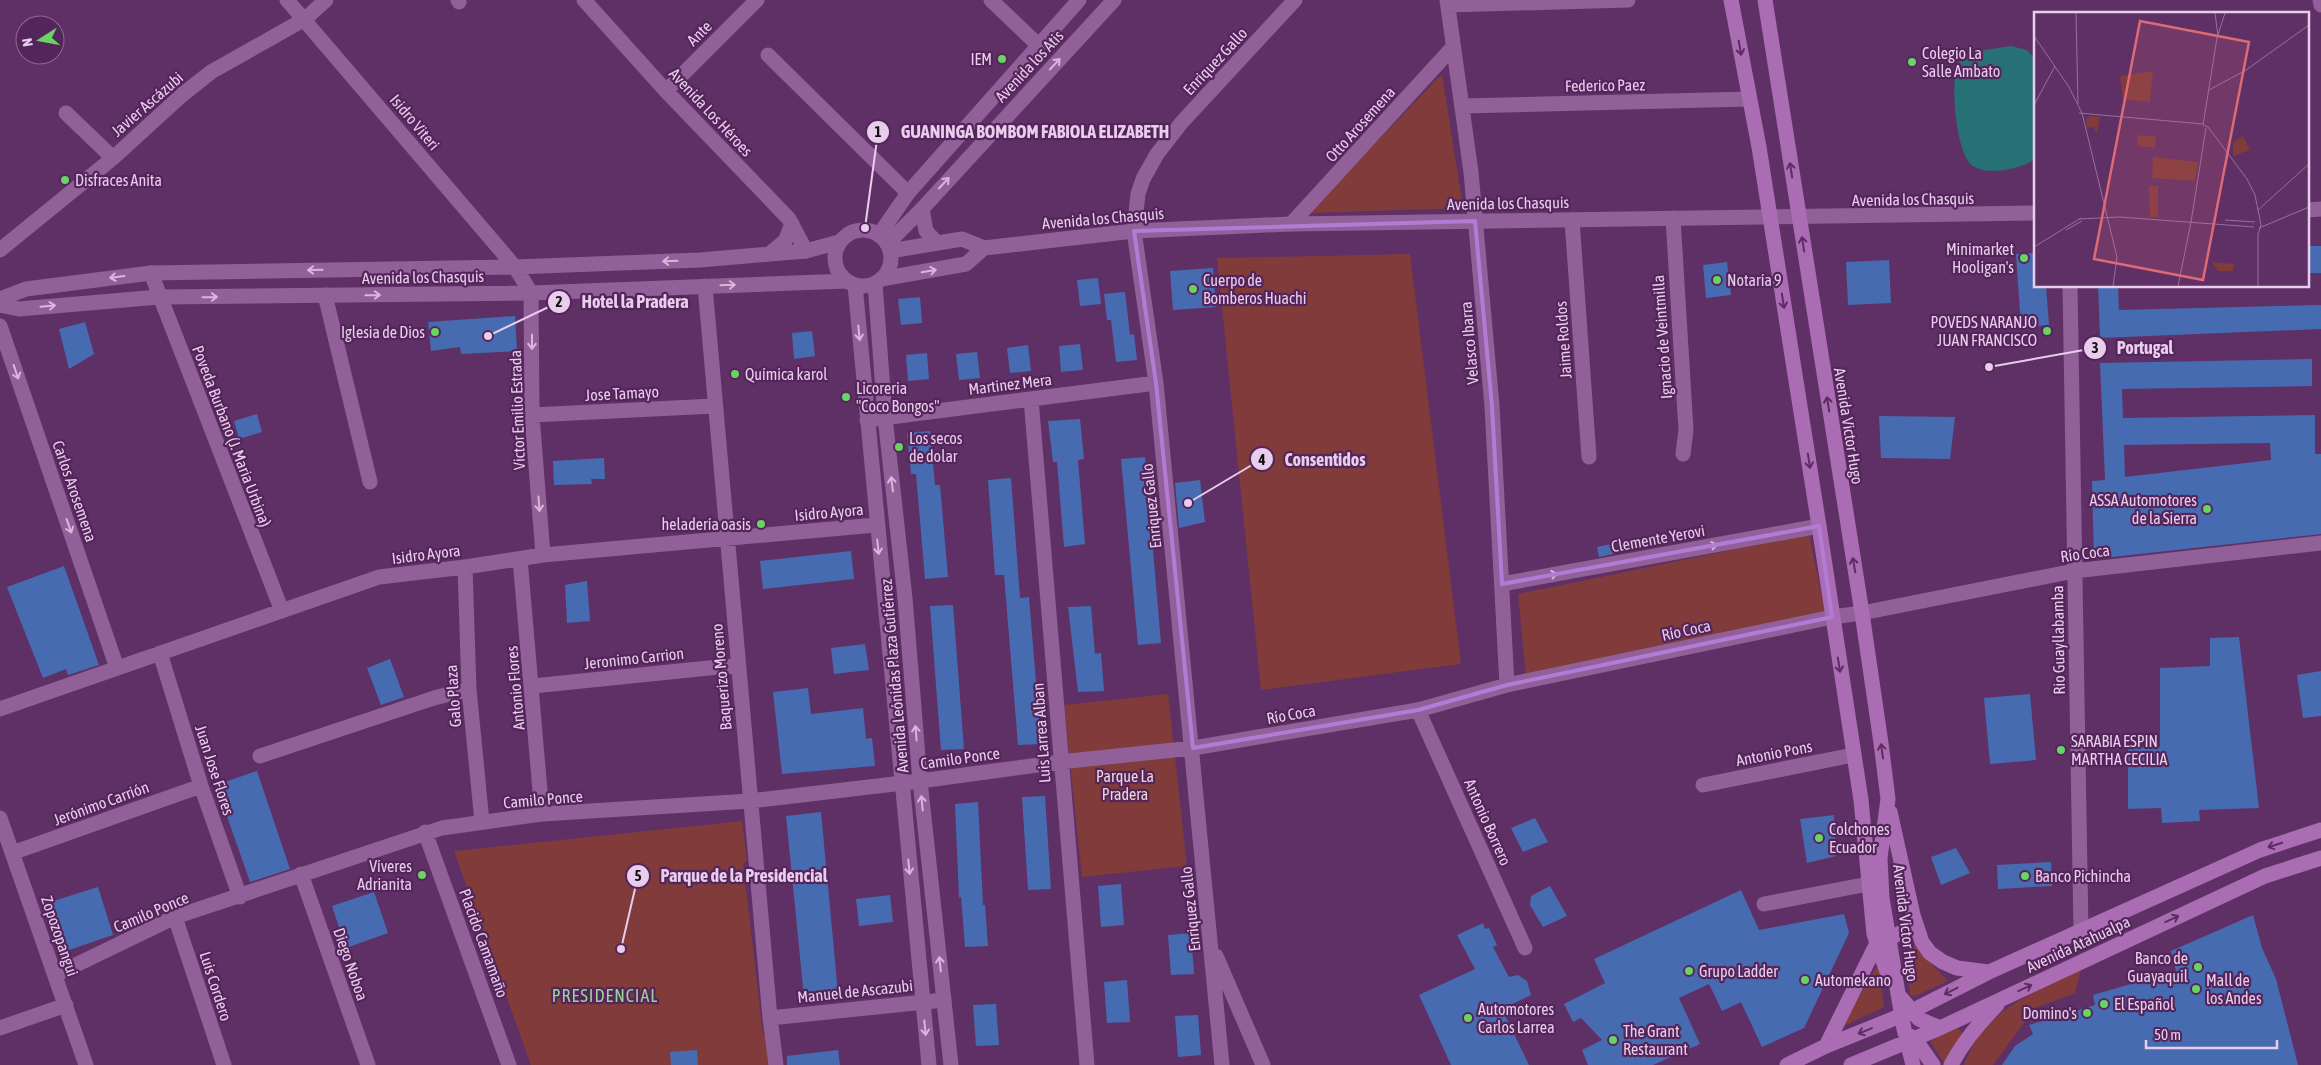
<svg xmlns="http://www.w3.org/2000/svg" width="2321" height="1065" viewBox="0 0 2321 1065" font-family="'Asap Condensed',sans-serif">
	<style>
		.green { fill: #803b3a }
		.water { fill: #277076 }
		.building { fill: #476bb1; fill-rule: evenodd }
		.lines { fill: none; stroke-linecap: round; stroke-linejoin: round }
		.street { stroke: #926099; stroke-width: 15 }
		.secondary { stroke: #926099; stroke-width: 15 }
		.primary { stroke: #aa6cb2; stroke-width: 15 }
		.oneway { stroke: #5d2c63 }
		.oneway2 { stroke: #d8b7db }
		.marked { fill: none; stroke: #b27cd6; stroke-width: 4; stroke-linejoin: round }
		.poi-dot { fill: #69d464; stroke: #54255a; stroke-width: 2 }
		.labels { text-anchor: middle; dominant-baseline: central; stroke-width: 4.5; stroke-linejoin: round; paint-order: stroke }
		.street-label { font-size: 16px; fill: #e9cdec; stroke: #54255a }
		.poi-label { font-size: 16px; fill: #e9cdec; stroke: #54255a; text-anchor: start }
		.park-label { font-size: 16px; fill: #f0d6d4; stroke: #54255a }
		.neighbourhood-label { font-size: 18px; letter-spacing: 1px; fill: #9bd297; stroke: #54255a }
		.inset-road { fill: none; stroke: #966f9b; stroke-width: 1 }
		.view { fill: #de6a76; fill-opacity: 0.15; stroke: #de6a76; stroke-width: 2.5 }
		.inset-edge { fill: none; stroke: #e9cdec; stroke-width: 2.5 }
		.leader { fill: none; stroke: #e9cdec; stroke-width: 2 }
		.callout-dot { fill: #e9cdec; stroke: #54255a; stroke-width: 2 }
		.mark-label { font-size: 15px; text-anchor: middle; font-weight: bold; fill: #111 }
		.callout-label { font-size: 18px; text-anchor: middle; font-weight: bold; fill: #e9cdec; stroke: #54255a; stroke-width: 4.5; stroke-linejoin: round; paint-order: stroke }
	</style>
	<rect width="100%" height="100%" fill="#5f3065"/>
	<path class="green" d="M1442,74L1463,208L1308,213Z
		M1410,254L1461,664L1261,690L1217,258Z
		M1809,534L1825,613L1526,677L1518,594Z
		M1168,694L1187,866L1082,877L1064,705Z
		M742,821L747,861L743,864L763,1034L768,1037L770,1065H531L454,851Z
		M1914,945L1948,981L1915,996L1910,995L1905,951Z
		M1878,965L1884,1007L1840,1028Z
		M2081,970L2075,993L2035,1008L1993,1065H1964C1984,1009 2032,994 2081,970Z
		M1958,1028L1963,1034L1944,1063L1930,1041Z"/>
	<path class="water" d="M2011,46L2027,50L2035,59V159C2021,169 1988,176 1973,166C1956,156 1948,76 1960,61C1971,49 1996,49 2011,46Z"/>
	<path class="building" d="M2307,246H2321V273H2307Z
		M2035,253V286H2046L2049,325L2021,327L2016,254Z
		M1889,260L1891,303L1848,305L1846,262Z
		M1727,262L1731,295L1706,298L1703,265Z
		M1213,268L1216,307L1173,310L1170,271Z
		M1098,278L1101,304L1080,306L1077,280Z
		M2098,286H2118L2119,310L2321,305V329L2100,338Z
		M1125,292L1130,335L1134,334L1137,360L1116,362L1111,320H1107L1104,294Z
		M920,297L922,323L901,325L898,299Z
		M515,316L517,351L461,354L460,347L431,351L428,322Z
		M85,322L94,354L69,369L59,329Z
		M812,331L815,356L794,359L792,333Z
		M1080,344L1083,370L1061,372L1059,346Z
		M1028,345L1031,371L1010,373L1007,348Z
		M977,352L980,378L959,380L956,354Z
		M927,353L929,379L908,381L906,355Z
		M2312,359V386L2122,389L2123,418L2315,415V454H2321V534L2094,559L2092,481L2105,480L2100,363ZM2270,443L2271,460L2125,477L2124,445Z
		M257,414L262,432L239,439L234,421Z
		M1879,416L1955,417L1950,459L1881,458Z
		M1080,419L1084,459L1078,460L1085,544L1064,547L1057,462H1053L1048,421Z
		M930,431L935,485H940L948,577L925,579L916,474H911L907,433Z
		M1145,457L1161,643L1138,645L1121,459Z
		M604,458L605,479H591L592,484L554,485L553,461Z
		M1011,478L1020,598L1029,597L1041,744L1018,745L1004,575H995L988,480Z
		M1200,480L1205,522L1179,528L1175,483Z
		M1611,544L1613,554L1599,557L1597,547Z
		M851,551L854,579L763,589L760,561Z
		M64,566L99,665L68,675L66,669L43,678L7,587Z
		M587,581L590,621L567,623L565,585Z
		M953,605L964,749L941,750L930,606Z
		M1091,606L1095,654L1101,653L1104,691L1078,692L1068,607Z
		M2239,637L2259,808L2199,810L2200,821L2162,823L2161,808L2128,809V748L2160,747V668L2210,666V638Z
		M865,644L869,670L834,674L831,648Z
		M390,659L404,697L381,705L367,668Z
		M2321,671V716L2303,718L2297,675Z
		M808,688L811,714L863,708L866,739L872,738L875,766L782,774L773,692Z
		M2030,694L2036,760L1990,764L1984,698Z
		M257,771L290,869L250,882L216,785Z
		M1045,796L1051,889L1028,890L1022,797Z
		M978,802L983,905H985L988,946L965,947L961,897L959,898L955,804Z
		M821,812L838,993L804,997L786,816Z
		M1834,815L1836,856L1807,863L1800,819Z
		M1535,818L1548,842L1523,852L1511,828Z
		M1956,848L1970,873L1941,885L1931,857Z
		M2051,862L2052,886L1998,889L1997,865Z
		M1121,884L1124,925L1101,927L1098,886Z
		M1550,886L1567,916L1543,927L1530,905L1531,896Z
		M98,887L113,935L63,952L47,903Z
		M1741,890L1759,930L1844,914L1849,933L1804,1028L1762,1047L1741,1002L1722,1011L1709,984L1679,998L1700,1044L1653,1065H1588L1582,1050L1602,1040L1581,1018L1573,1022L1564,1004L1605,983L1594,959Z
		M374,892L388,933L346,948L332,906Z
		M890,895L893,922L859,926L856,899Z
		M2253,915L2262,948L2276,979L2298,1065H2002L2015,1046L2033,1034L2029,1025L2095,1005L2093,995L2176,971L2171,951Z
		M1483,923L1485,929L1489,928L1497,945L1493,947L1509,977L1518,975L1527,981L1531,995L1502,1009L1529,1065H1451L1419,995L1475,969L1457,935Z
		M1191,933L1194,974L1171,975L1168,935Z
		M1127,980L1130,1022L1107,1023L1104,982Z
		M996,1004L999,1045L976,1046L973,1005Z
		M1198,1015L1201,1055L1178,1057L1175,1016Z
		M697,1050L698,1065H671L670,1052Z
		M838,1050L840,1065H787V1056Z"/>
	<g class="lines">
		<path class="street" d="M458,0L459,2
			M584,0L666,91L789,219L806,251
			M991,0L1038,45
			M1447,0L1471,172L1492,406L1507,685
			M2320,0L2321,5
			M1448,5L1628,0
			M768,55L908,193
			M666,91L757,0
			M1462,106L1749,99
			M66,113L113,158
			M1673,218L1686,430L1683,454
			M1572,220L1589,457
			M1291,224L1453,47
			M0,250L113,158L182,95L211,72L305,19L326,0
			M151,273L282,611
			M705,286L770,1018L776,1065
			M2070,286L2081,932
			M531,293L532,415L543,555
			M325,295L370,482
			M0,326L117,668
			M1031,399L1087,1065
			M532,415L714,406
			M867,420L1156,383
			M520,559L542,814
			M465,567L469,689L482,822
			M1502,584L1819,526
			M160,653L201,786L240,897
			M533,686L738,665
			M0,709L379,577L465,567L543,555L876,525
			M1418,710L1525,948
			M260,756L434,698L469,689
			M1703,785L1853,755
			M0,818L86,1065
			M425,832L509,1065
			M12,853L201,786
			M301,874L368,1065
			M1764,904L1868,884
			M175,917L224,1065
			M1216,956L1263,1065
			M55,975L175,917L442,828L542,814L750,801L920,781L1060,762L1193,748L1418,710L1507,685L1832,617L1862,613L2074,571L2321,543
			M770,1018L944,1000
			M0,1028L66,1005
			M1222,1065L1156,383L1134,231L1138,194L1143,179L1157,154L1182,122L1295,0"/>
		<path class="secondary" d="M287,0L515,267L531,293
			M922,209L926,231L937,243
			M2307,210L2321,209
			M835 258a28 28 0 1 1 56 0a28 28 0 1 1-56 0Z
			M879,235L908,193L1079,0
			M887,244L922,209L1114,0
			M890,251L962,239L984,248
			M769,254L785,241L792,224
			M881,279L966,264L984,248L1134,231L1291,224L2035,213
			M875,283L885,417L905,598L920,781L951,1065
			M855,285L929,1065
			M0,299L26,289L151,273L515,267L700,260L806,251L839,242
			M0,305L19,309L159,297L531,293L847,281"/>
		<path class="primary" d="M1731,0L1759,147L1819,526L1861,800L1874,934L1889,978
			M1765,0L1862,613L1881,743L1888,799L1880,858L1882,898L1904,1029L1913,1065
			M1890,812L1913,915L1922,942L1930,953L1943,962L1957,968L1989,972
			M1880,936C1897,940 1908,929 1913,915
			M1901,998L1919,1019L1940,1028
			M1907,1034L1915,1039L1933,1065
			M1826,1046L1876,945
			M1787,1065L1826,1046L1910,1012L1989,972L2260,850L2321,830
			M1851,1065L1940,1028L2265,876L2321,858
			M1951,1065C1963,1042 1978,1024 1997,1005"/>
	</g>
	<defs><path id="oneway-shaft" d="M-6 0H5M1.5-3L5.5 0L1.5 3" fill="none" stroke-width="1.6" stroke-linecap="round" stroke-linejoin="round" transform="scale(1.25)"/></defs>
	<g class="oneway">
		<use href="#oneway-shaft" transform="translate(1740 48) rotate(80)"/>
		<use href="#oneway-shaft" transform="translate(1791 170) rotate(-99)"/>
		<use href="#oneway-shaft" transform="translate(1803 244) rotate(-99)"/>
		<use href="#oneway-shaft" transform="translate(1783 301) rotate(81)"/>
		<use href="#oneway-shaft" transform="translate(1828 404) rotate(-99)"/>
		<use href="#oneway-shaft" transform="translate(1809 461) rotate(81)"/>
		<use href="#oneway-shaft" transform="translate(1854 565) rotate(-100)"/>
		<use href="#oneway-shaft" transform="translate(1839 665) rotate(81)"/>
		<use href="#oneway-shaft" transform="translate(1882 751) rotate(-98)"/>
		<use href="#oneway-shaft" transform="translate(2275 845) rotate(162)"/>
		<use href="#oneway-shaft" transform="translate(2172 919) rotate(-25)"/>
		<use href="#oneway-shaft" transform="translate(2025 988) rotate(-25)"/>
		<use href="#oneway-shaft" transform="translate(1951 991) rotate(153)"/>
		<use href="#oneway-shaft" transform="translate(1865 1031) rotate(158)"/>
	</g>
	<g class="oneway2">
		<use href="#oneway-shaft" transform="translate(1055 64) rotate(-47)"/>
		<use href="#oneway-shaft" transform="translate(944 183) rotate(-47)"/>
		<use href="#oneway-shaft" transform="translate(670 261) rotate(178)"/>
		<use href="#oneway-shaft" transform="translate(315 270) rotate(179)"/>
		<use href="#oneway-shaft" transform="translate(929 271) rotate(-10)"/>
		<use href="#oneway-shaft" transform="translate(117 277) rotate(173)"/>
		<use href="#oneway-shaft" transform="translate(728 285) rotate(-2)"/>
		<use href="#oneway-shaft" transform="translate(373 295) rotate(-1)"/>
		<use href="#oneway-shaft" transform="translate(210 297) rotate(-1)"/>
		<use href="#oneway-shaft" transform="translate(48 306) rotate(-5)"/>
		<use href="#oneway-shaft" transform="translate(859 333) rotate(85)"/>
		<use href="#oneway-shaft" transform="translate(532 342) rotate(90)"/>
		<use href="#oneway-shaft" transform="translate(16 372) rotate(71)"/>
		<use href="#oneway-shaft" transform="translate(892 484) rotate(-97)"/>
		<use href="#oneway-shaft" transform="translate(539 504) rotate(86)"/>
		<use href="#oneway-shaft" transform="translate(69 526) rotate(71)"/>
		<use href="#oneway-shaft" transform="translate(1710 546) rotate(-10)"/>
		<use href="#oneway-shaft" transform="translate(878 547) rotate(84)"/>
		<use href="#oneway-shaft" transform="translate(1550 575) rotate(-10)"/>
		<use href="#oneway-shaft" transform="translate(916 733) rotate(-95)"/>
		<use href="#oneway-shaft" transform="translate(922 803) rotate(-96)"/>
		<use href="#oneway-shaft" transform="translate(909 867) rotate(84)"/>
		<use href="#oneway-shaft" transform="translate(940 964) rotate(-96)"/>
		<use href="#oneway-shaft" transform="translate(925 1028) rotate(84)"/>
	</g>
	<path class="marked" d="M1475,221L1492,406L1502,584L1819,526L1832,617L1507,685L1418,710L1193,748L1156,383L1134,231Z"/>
	<g class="poi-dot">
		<circle cx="1002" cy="59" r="5"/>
		<circle cx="1912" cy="62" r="5"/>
		<circle cx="65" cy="180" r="5"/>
		<circle cx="2024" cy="258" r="5"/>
		<circle cx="1717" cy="280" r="5"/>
		<circle cx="1193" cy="289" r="5"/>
		<circle cx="2047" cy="331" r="5"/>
		<circle cx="435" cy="332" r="5"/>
		<circle cx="735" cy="374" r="5"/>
		<circle cx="846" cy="397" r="5"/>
		<circle cx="899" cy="447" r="5"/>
		<circle cx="2207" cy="509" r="5"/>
		<circle cx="761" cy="524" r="5"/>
		<circle cx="2061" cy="750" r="5"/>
		<circle cx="1819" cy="838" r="5"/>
		<circle cx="422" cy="875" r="5"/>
		<circle cx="2025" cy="876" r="5"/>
		<circle cx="2198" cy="967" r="5"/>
		<circle cx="1689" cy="971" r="5"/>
		<circle cx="1805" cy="980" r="5"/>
		<circle cx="2196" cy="989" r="5"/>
		<circle cx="2104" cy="1004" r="5"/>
		<circle cx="2087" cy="1013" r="5"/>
		<circle cx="1468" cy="1018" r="5"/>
		<circle cx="1613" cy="1040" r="5"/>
	</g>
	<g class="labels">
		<g class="street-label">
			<text transform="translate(699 33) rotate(-45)">Ante</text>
			<text transform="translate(1215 61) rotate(-47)">Enriquez Gallo</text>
			<text transform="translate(1029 66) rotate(-47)">Avenida los Atis</text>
			<text transform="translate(1605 85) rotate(-1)">Federico Paez</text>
			<text transform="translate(147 104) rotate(-41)">Javier Ascázubi</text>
			<text transform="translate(711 112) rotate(47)">Avenida Los Héroes</text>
			<text transform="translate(415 122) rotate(50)">Isidro Viteri</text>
			<text transform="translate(1360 124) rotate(-48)">Otto Arosemena</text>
			<text transform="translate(1913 199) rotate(-1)">Avenida los Chasquis</text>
			<text transform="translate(1508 203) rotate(-1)">Avenida los Chasquis</text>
			<text transform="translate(1103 218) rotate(-5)">Avenida los Chasquis</text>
			<text transform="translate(423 277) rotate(-1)">Avenida los Chasquis</text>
			<text transform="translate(1662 337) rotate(-94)">Ignacio de Veintmilla</text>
			<text transform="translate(1563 340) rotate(-94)">Jaime Roldos</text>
			<text transform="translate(1469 343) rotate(-95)">Velasco Ibarra</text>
			<text transform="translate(1010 384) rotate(-7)">Martinez Mera</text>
			<text transform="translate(622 393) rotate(-3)">Jose Tamayo</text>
			<text transform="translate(517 410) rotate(-92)">Victor Emilio Estrada</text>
			<text transform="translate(1849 426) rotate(81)">Avenida Victor Hugo</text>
			<text transform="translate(232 436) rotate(69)">Poveda Burbano (J. Maria Urbina)</text>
			<text transform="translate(75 491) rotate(71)">Carlos Arosemena</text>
			<text transform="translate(1151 506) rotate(-96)">Enriquez Gallo</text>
			<text transform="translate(829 512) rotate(-5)">Isidro Ayora</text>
			<text transform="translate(1658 538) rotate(-10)">Clemente Yerovi</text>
			<text transform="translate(2085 553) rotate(-8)">Río Coca</text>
			<text transform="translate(426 554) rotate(-7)">Isidro Ayora</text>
			<text transform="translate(1686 630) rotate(-12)">Río Coca</text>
			<text transform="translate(2058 640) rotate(-91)">Rio Guayllabamba</text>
			<text transform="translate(634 658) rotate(-6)">Jeronimo Carrion</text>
			<text transform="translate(894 676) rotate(-95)">Avenida Leónidas Plaza Gutiérrez</text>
			<text transform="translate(721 677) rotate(-95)">Baquerizo Moreno</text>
			<text transform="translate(515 688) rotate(-95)">Antonio Flores</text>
			<text transform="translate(453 696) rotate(-94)">Galo Plaza</text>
			<text transform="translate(1291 714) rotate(-10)">Río Coca</text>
			<text transform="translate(1041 733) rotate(-94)">Luis Larrea Alban</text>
			<text transform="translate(1774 753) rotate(-11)">Antonio Pons</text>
			<text transform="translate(960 758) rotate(-8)">Camilo Ponce</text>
			<text transform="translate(215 770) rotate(72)">Juan Jose Flores</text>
			<text transform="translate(543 799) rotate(-5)">Camilo Ponce</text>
			<text transform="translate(101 803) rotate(-20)">Jerónimo Carrión</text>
			<text transform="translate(1488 822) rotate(66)">Antonio Borrero</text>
			<text transform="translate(1190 909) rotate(-96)">Enriquez Gallo</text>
			<text transform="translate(151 912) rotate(-23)">Camilo Ponce</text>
			<text transform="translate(1906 923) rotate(83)">Avenida Victor Hugo</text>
			<text transform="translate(60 936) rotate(71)">Zopozopangui</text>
			<text transform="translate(484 943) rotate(70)">Placido Camamaño</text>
			<text transform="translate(2078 944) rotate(-25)">Avenida Atahualpa</text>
			<text transform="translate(351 964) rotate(71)">Diego Noboa</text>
			<text transform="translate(216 986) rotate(72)">Luis Cordero</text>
			<text transform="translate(855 991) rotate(-6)">Manuel de Ascazubi</text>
		</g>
		<g class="poi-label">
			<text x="1922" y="53">Colegio La<tspan x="1922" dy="18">Salle Ambato</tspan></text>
			<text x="992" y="59" text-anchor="end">IEM</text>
			<text x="75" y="180">Disfraces Anita</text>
			<text x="2014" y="249" text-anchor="end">Minimarket<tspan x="2014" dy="18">Hooligan's</tspan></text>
			<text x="1203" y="280">Cuerpo de<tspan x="1203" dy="18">Bomberos Huachi</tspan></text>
			<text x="1727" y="280">Notaría 9</text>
			<text x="2037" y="322" text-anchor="end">POVEDS NARANJO<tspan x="2037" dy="18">JUAN FRANCISCO</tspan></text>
			<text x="425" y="332" text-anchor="end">Iglesia de Dios</text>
			<text x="745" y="374">Química karol</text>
			<text x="856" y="388">Licoreria<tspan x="856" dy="18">"Coco Bongos"</tspan></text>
			<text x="909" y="438">Los secos<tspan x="909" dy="18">de dolar</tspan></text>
			<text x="2197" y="500" text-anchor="end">ASSA Automotores<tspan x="2197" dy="18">de la Sierra</tspan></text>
			<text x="751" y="524" text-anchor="end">heladería oasis</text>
			<text x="2071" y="741">SARABIA ESPIN<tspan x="2071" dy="18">MARTHA CECILIA</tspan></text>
			<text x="1829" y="829">Colchones<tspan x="1829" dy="18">Ecuador</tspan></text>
			<text x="412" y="866" text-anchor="end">Víveres<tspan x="412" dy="18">Adrianita</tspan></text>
			<text x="2035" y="876">Banco Pichincha</text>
			<text x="2188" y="958" text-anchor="end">Banco de<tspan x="2188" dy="18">Guayaquil</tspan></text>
			<text x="1699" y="971">Grupo Ladder</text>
			<text x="1815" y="980">Automekano</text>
			<text x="2206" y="980">Mall de<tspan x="2206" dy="18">los Andes</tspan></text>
			<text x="2114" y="1004">El Español</text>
			<text x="1478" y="1009">Automotores<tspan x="1478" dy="18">Carlos Larrea</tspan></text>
			<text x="2077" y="1013" text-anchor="end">Domino's</text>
			<text x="1623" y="1031">The Grant<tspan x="1623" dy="18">Restaurant</tspan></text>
		</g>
		<g class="park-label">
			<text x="1125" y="776">Parque La<tspan x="1125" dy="18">Pradera</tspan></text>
		</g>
		<g class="neighbourhood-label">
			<text x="605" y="995">PRESIDENCIAL</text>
		</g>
	</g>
	<g transform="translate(2034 12)">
		<rect width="275" height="275" fill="#5f3065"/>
		<path d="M119,59L116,90L89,87L86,64ZM57,104L66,105L63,121L59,115L53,116L52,107ZM104,123L122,125L121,136L103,134ZM209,124L216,138L199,144V130ZM119,145L164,150L161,169L118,166ZM115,173L124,174V205H116ZM178,250L200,252L199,259H184Z" fill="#803b3a"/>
		<path class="inset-road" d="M42,1L44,92M181,1L184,24M0,24L35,75L48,101L83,245L79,274M175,78L212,58L275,13M0,93L21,54M45,101L169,112M174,115L213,167L221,183L227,213L224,222V274M174,115L169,113L183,26L191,1M224,198L275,152M45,207L85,205L220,215M191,208L221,210M157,210L172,116M225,216L275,195M32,218L48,209M0,235L47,206M144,274L157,210"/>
		<path class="view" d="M106,9L215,30L169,268L60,247Z"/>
		<rect width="275" height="275" class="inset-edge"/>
	</g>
	<path class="leader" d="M865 228L878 132M488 336L559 302M1989 367L2095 348M1188 503L1262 459M621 949L638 876"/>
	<g class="callout-dot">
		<circle cx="865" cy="228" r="5"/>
		<circle cx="488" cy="336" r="5"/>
		<circle cx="1989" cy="367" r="5"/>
		<circle cx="1188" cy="503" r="5"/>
		<circle cx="621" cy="949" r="5"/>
		<circle cx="878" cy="132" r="12"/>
		<circle cx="559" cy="302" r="12"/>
		<circle cx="2095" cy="348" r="12"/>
		<circle cx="1262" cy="459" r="12"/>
		<circle cx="638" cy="876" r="12"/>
	</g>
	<g class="mark-label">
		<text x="878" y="137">1</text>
		<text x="559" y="307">2</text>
		<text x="2095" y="353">3</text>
		<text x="1262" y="465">4</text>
		<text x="638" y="881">5</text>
	</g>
	<g class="callout-label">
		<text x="1035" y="138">GUANINGA BOMBOM FABIOLA ELIZABETH</text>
		<text x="635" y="308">Hotel la Pradera</text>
		<text x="2145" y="354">Portugal</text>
		<text x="1325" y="466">Consentidos</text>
		<text x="744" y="882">Parque de la Presidencial</text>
	</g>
	<g transform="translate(40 40) rotate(259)"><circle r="24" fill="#54255a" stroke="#906894"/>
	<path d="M0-4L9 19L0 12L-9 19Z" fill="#69d464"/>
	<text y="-8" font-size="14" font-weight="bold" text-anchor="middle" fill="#e9cdec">N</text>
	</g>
	<path d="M2146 1040v8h131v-8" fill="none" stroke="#e9cdec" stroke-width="2.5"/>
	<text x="2154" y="1040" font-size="15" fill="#e9cdec" stroke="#54255a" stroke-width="4" paint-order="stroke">50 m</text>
</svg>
